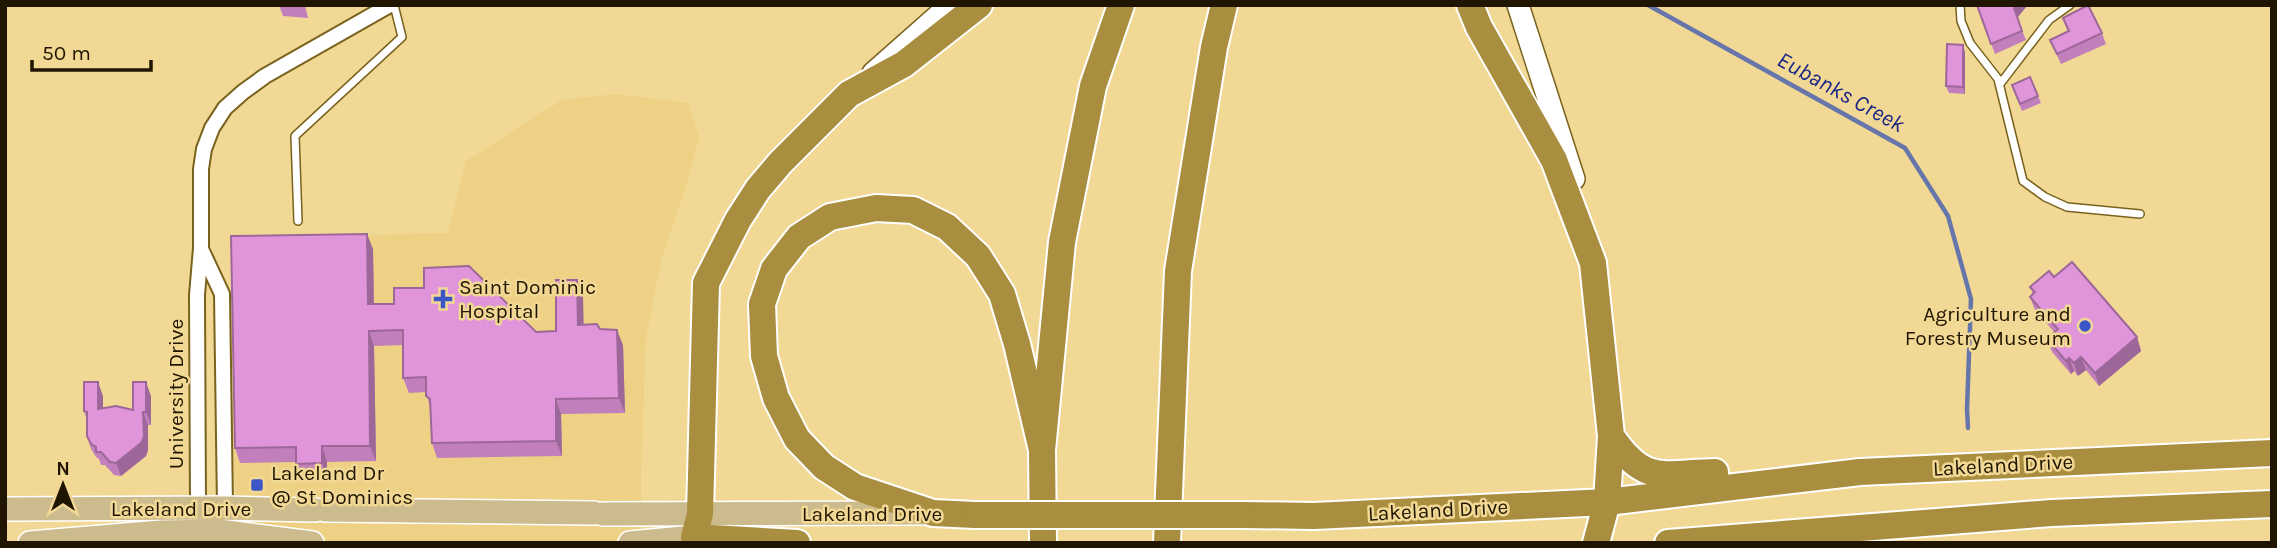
<svg xmlns="http://www.w3.org/2000/svg" width="2277" height="548" viewBox="0 0 2277 548" font-family="Karla,sans-serif">
	<style>
		.built { fill: #eed185 }
		.lines { fill: none; stroke-linecap: round; stroke-linejoin: round }
		.stream { stroke: #6676ab; stroke-width: 4.5 }
		.lane-casing { stroke: #79621d; stroke-width: 10 }
		.street-casing { stroke: #79621d; stroke-width: 18 }
		.secondary-casing { stroke: #79621d; stroke-width: 24 }
		.primary-casing { stroke: #fff; stroke-width: 26 }
		.highway-casing { stroke: #fff; stroke-width: 30 }
		.lane { stroke: #fff; stroke-width: 7 }
		.street { stroke: #fff; stroke-width: 14 }
		.secondary { stroke: #fff; stroke-width: 21 }
		.primary { stroke: #ccbb8c; stroke-width: 23 }
		.highway { stroke: #aa8e3f; stroke-width: 26 }
		.highway-bridge-casing { stroke: #fff; stroke-width: 30; stroke-linecap: butt }
		.highway-bridge { stroke: #aa8e3f; stroke-width: 26 }
		.wall { fill: #c180bb }
		.shaded-wall { fill: #9d6899 }
		.building { fill: #e095da; stroke: #9d6899; stroke-width: 2 }
		.poi-dot { fill: #3c56c8; stroke: #f2d895; stroke-width: 2.5 }
		.labels { text-anchor: middle; dominant-baseline: central; stroke-width: 5; stroke-linejoin: round; paint-order: stroke }
		.poi-label { font-size: 21px; fill: #1f1500; stroke: #f2d895; text-anchor: start }
		.street-label { font-size: 21px; fill: #1f1500; stroke: #f2d895 }
		.water-label { font-size: 23px; font-style: italic; fill: #1a2684; stroke: #f2d895 }
	</style>
	<rect width="100%" height="100%" fill="#f2d895"/>
	<path class="built" d="M615,94L688,103L699,137L685,190L661,260L646,338L641,472V543H241L234,477L231,238L448,233L466,161L562,100Z"/>
	<g class="lines">
		<path class="stream" d="M1648,5L1905,148L1948,216L1971,299L1967,409L1968,428"/>
		<defs>
			<path id="lane" d="M1960,5L1961,21L1970,43L1998,79L2023,181L2045,197L2067,207L2140,214
				M2000,84L2049,20L2070,5
				M298,221L295,136L402,37L394,5"/>
			<path id="street" d="M201,249L222,294L225,508L219,531
				M194,513L198,508L197,295L201,248V169L204,149L212,128L225,108L243,92L265,76L390,5"/>
			<path id="secondary" d="M1518,5L1574,179
				M873,73L950,5"/>
			<path id="primary" d="M5,509L225,508L315,510
				M325,510L594,513
				M603,514L923,513
				M30,543L161,532L219,531L312,543
				M630,543L694,537"/>
			<path id="highway" d="M1470,5L1479,27L1554,160L1593,263L1611,436L1607,502L1596,543
				M1611,436C1645,486 1663,473 1715,472
				M975,515L933,513L855,487L824,467L797,439L776,398L764,356L762,304L774,269L799,237L830,217L876,208L913,210L947,227L978,256L1002,294L1017,344L1042,450
				M1244,515L1314,516L1607,502L1860,472L2272,453
				M797,543L694,537L700,514L706,283L738,220L758,189L780,163L849,94L904,64L979,5
				M1043,543L1042,450L1062,242L1093,86L1121,5
				M1167,543L1178,271L1214,47L1224,5
				M1668,543L2052,513L2272,504"/>
		</defs>
		<use href="#lane" class="lane-casing"/>
		<use href="#street" class="street-casing"/>
		<use href="#secondary" class="secondary-casing"/>
		<use href="#primary" class="primary-casing"/>
		<use href="#highway" class="highway-casing"/>
		<use href="#lane" class="lane"/>
		<use href="#street" class="street"/>
		<use href="#secondary" class="secondary"/>
		<use href="#primary" class="primary"/>
		<use href="#highway" class="highway"/>
		<defs>
			<path id="highway-bridge" d="M975,515H1244"/>
		</defs>
		<use href="#highway-bridge" class="highway-bridge-casing"/>
		<use href="#highway-bridge" class="highway-bridge"/>
	</g>
	<path class="wall" d="M279,5H305L308,18L283,16Z
		M1977,5L2026,7L2017,18L2026,40L1995,54Z
		M2063,18L2102,33L2106,44L2061,64L2050,40L2068,32Z
		M1965,52V94L1949,93L1946,86Z
		M2030,77L2041,103L2022,111L2012,85Z
		M373,249L374,304L536,332L556,331L577,280L583,295V325L600,329L623,345L625,413L561,414L562,456L437,458L432,443L430,407L426,392L409,393L403,378V345L374,346L376,461L327,462V478L302,479L296,462L240,463L235,448Z
		M2054,277L2137,337L2141,351L2099,386L2086,370L2078,376L2074,371L2071,374L2052,352L2047,339L2055,333L2035,310L2030,297L2033,294L2030,287Z
		M103,396V408L133,410L151,396V425H148V450L146,456L121,476L114,475L105,465H101L99,459L96,457L91,449L87,436V420L84,411Z"/>
	<path class="shaded-wall" d="M2016,5H2025L2026,7L2017,18L2014,8Z
		M1963,45L1965,52V94L1963,87Z
		M367,234L373,249L374,320L368,304Z
		M577,280L583,295L584,340L578,325Z
		M617,330L623,345L625,413L619,398Z
		M369,331L374,346L376,461L370,446Z
		M2137,337L2141,351L2099,386L2095,373Z
		M2081,357L2086,370L2078,376L2074,363Z
		M2069,358L2074,371L2071,374L2066,361Z
		M98,382L103,396V422L98,409Z
		M146,382L151,396V425L146,412Z
		M556,399L561,414L562,456L556,441Z
		M143,412L148,425V450L146,456L121,476L116,463Z
		M322,446L327,462V478L322,463Z"/>
	<path class="building" d="M1977,5H2016L2014,8L2022,31L1991,44Z
		M2088,5L2102,33L2057,54L2050,40L2069,31L2063,18Z
		M1947,44L1963,45V87L1946,86Z
		M2030,77L2038,96L2020,104L2012,85Z
		M367,234L368,304H394V288H424V268L469,266L536,332L556,331V280H577L578,325L597,324L600,329L617,330L619,398L556,399V441L432,443L430,399L426,396V377L403,378V330L369,331L370,446H322V463L296,464V447L235,448L231,236Z
		M2072,262L2137,337L2095,373L2081,357L2074,363L2069,358L2066,361L2047,339L2058,329L2030,297L2035,292L2030,287L2049,271L2054,277Z
		M84,382H98V409L116,406L133,410V382H146V412H143L144,437L141,443L116,463L110,462L101,452H96V447L91,444L87,436V412L84,411Z"/>
	<g class="poi-dot">
		<path d="M439.5 288.5h7v7h7v7h-7v7h-7v-7h-7v-7h7z"/>
		<circle cx="2085" cy="326" r="7"/>
		<rect x="250" y="478" width="14" height="14" rx="3.5"/>
	</g>
	<g class="labels">
		<g class="poi-label">
			<text x="459" y="287">Saint Dominic<tspan x="459" dy="24">Hospital</tspan></text>
			<text x="2071" y="314" text-anchor="end">Agriculture and<tspan x="2071" dy="24">Forestry Museum</tspan></text>
			<text x="271" y="473">Lakeland Dr<tspan x="271" dy="24">@ St Dominics</tspan></text>
		</g>
		<g class="street-label">
			<text transform="translate(176 394) rotate(-90)">University Drive</text>
			<text transform="translate(2003 465) rotate(-3)">Lakeland Drive</text>
			<text x="181" y="509">Lakeland Drive</text>
			<text transform="translate(1438 510) rotate(-3)">Lakeland Drive</text>
			<text x="872" y="514">Lakeland Drive</text>
		</g>
		<g class="water-label">
			<text transform="translate(1841 92) rotate(29)">Eubanks Creek</text>
		</g>
	</g>
	<rect width="2277" height="548" fill="none" stroke="#1f1500" stroke-width="14"/>
	<g transform="translate(63 485)" stroke="#f2d895" stroke-width="5" paint-order="stroke">
	<path d="M0-5L12 26L0 18L-12 26Z" fill="#1f1500"/>
	<text y="-10" font-size="19" font-weight="bold" text-anchor="middle" fill="#1f1500">N</text>
	</g>
	<path d="M32 60v10h119v-10" fill="none" stroke="#1f1500" stroke-width="3.5"/>
	<text x="42" y="60" font-size="21" fill="#1f1500" stroke="#f2d895" stroke-width="5" paint-order="stroke">50 m</text>
</svg>
